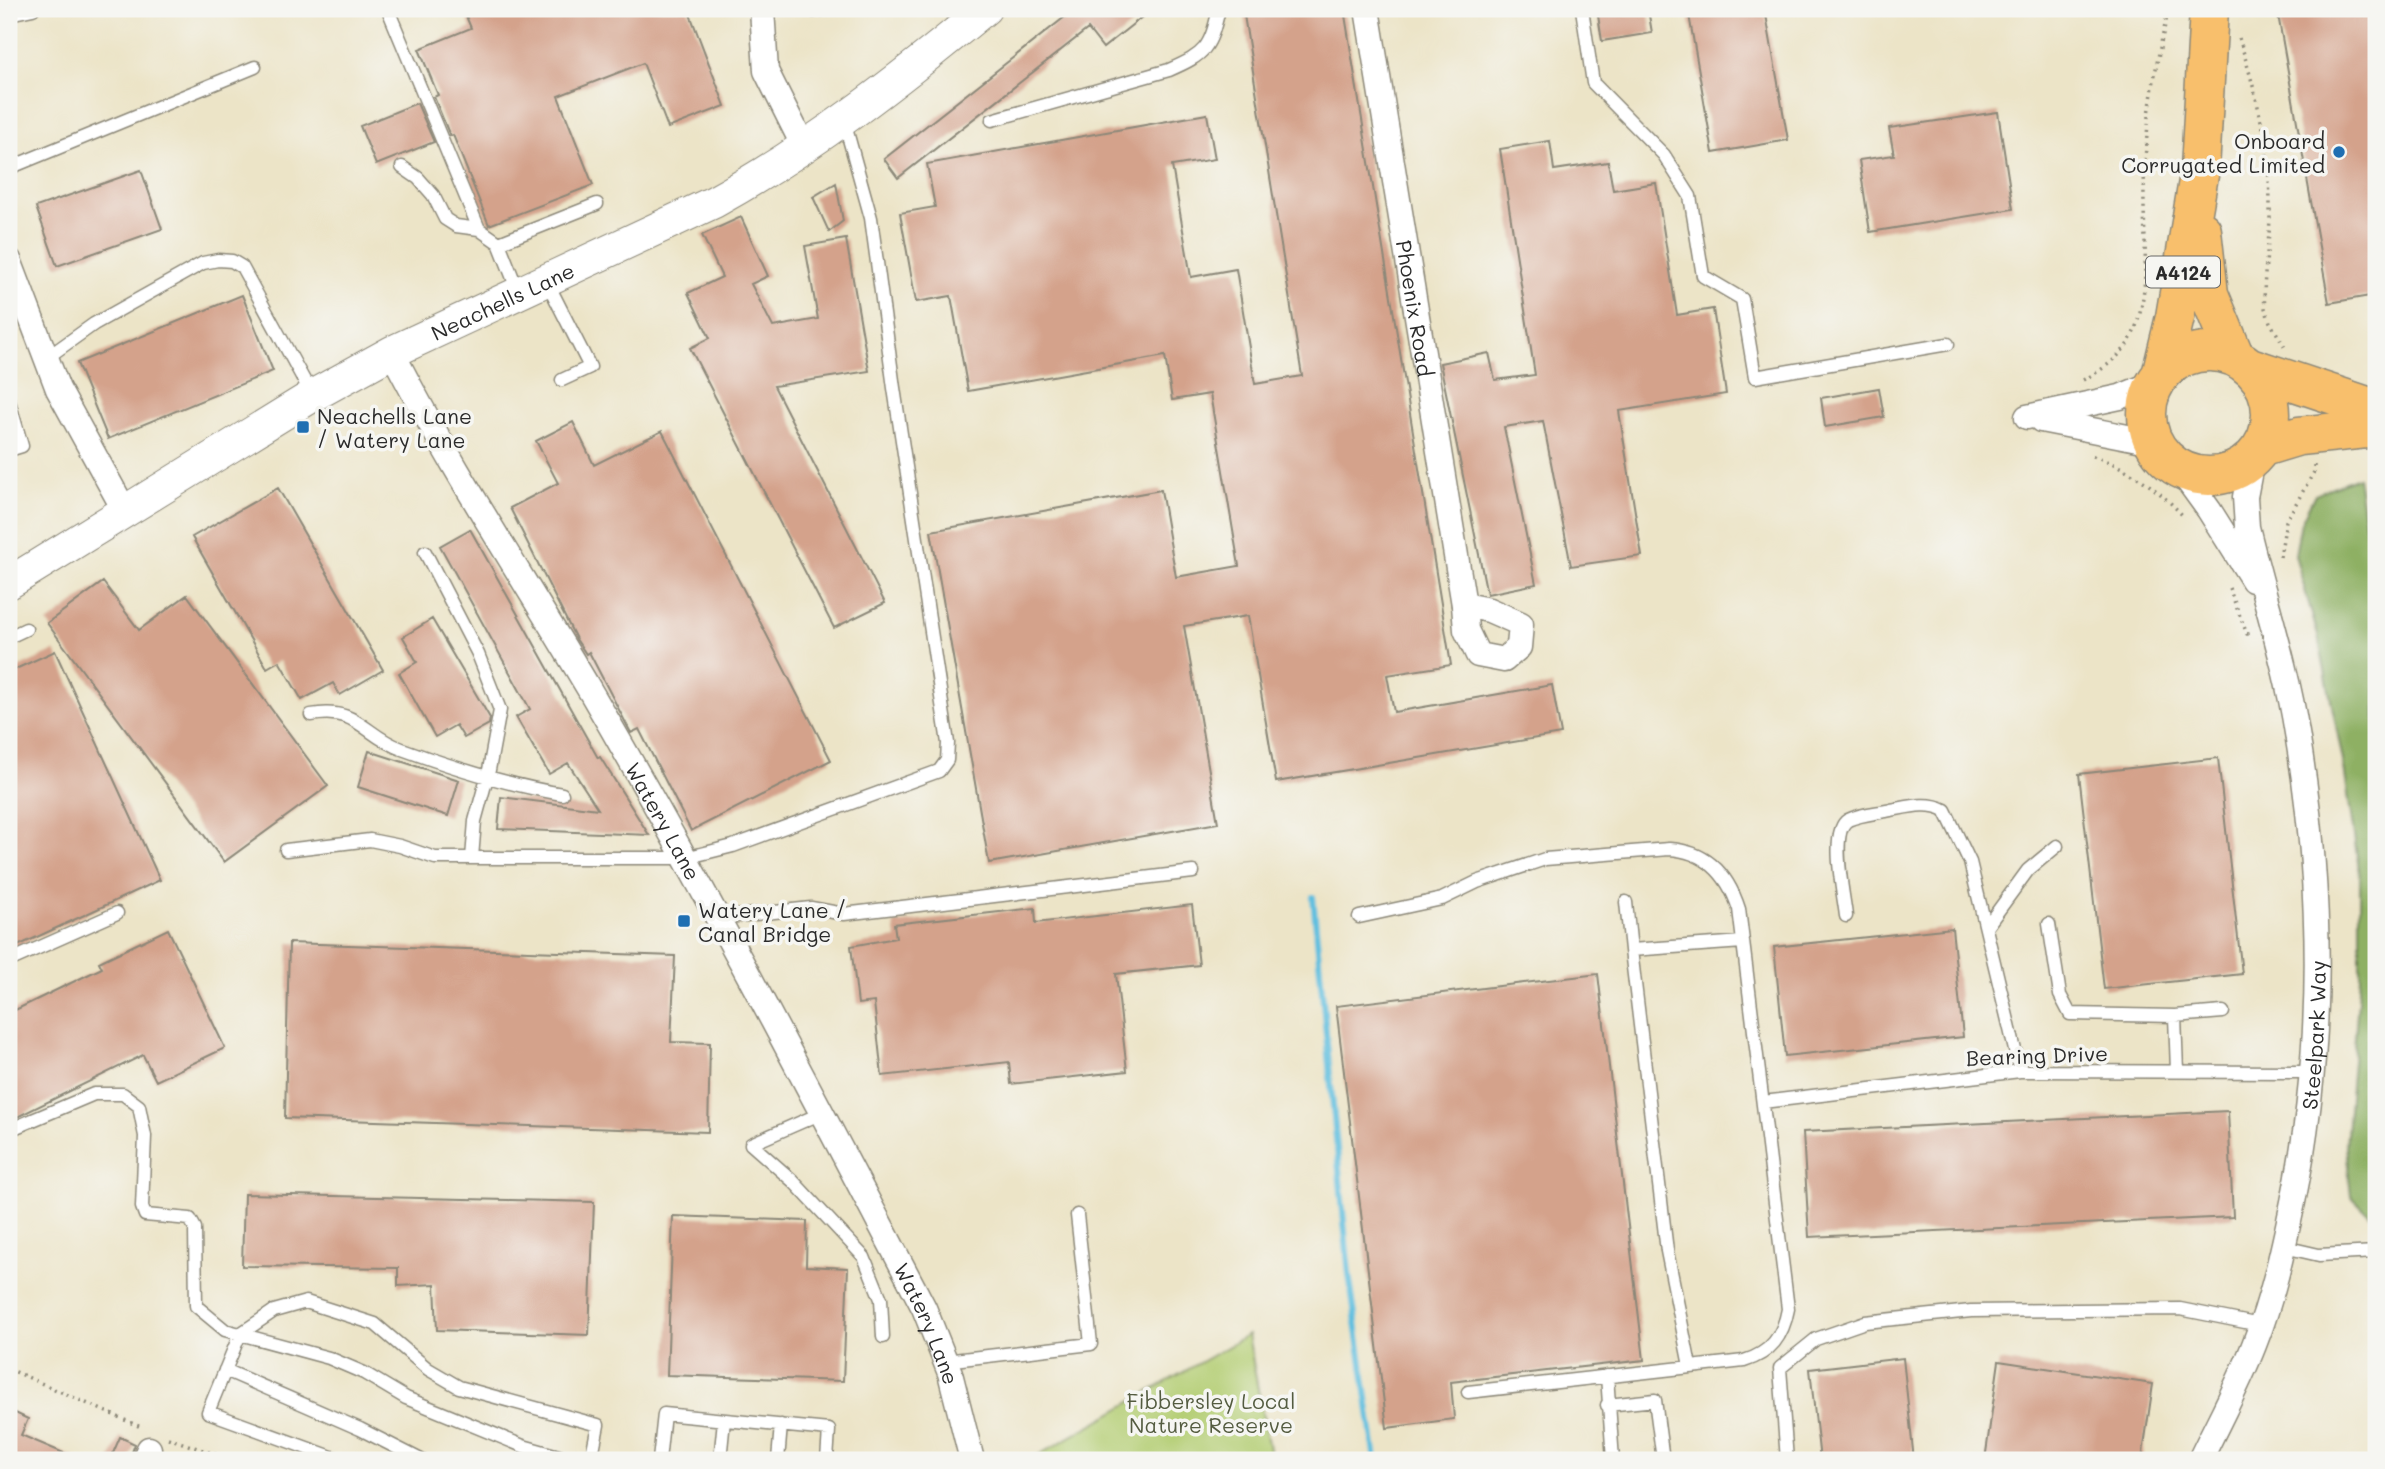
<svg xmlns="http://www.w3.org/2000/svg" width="2385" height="1469" viewBox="0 0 2385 1469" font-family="Mali,sans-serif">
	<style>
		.green { fill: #b3cd72; stroke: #6f7c4e; stroke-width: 2 }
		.forest { fill: #8eb064; stroke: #5c6e48; stroke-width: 2 }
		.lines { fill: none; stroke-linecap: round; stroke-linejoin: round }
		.stream { stroke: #61bfdf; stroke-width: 6 }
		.building { fill: #d4a28b }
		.service-casing { stroke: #8c8879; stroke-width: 15 }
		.minor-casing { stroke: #8c8879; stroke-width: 27 }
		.tertiary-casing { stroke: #8c8879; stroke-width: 34 }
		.primary-casing { stroke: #8c8879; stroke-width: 41 }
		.path { stroke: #8c8879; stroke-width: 3.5; stroke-dasharray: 2 5; stroke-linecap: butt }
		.service { stroke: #fff; stroke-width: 12 }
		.minor { stroke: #fff; stroke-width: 24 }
		.tertiary { stroke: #fff; stroke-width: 32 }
		.primary { stroke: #f8bf6c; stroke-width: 38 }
		.poi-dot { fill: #1f6fb2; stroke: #f6f6f2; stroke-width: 2.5 }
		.labels { text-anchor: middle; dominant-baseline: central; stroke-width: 7; stroke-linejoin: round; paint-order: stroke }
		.shield { fill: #f6f6f2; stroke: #686867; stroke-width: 2 }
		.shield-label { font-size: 19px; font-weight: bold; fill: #2b2b2b }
		.poi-label { font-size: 21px; fill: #2b2b2b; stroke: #f6f6f2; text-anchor: start }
		.street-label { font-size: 21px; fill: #2b2b2b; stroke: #f6f6f2 }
		.park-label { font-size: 21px; fill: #545c40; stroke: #f6f6f2 }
	</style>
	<rect width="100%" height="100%" fill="#f6f6f2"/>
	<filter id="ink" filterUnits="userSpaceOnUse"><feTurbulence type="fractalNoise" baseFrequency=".0143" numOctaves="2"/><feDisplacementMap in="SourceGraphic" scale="14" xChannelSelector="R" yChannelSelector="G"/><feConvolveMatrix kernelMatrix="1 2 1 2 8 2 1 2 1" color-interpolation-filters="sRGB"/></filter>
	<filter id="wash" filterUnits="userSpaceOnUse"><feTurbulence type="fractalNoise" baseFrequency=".00686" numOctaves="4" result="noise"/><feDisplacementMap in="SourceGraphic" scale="28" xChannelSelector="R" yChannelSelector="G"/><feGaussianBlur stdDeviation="1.57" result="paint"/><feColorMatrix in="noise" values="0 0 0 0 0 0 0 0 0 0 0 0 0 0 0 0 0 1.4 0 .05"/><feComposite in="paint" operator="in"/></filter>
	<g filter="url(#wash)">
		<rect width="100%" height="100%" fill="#ece4c7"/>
		<path class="green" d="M1248,1335L1271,1460H1030Z"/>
		<path class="forest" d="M2358,477L2371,562H2376V1221L2351,1196L2346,1146L2360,976V876L2343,761L2318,636L2295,555L2301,522L2315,494Z"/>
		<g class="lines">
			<path class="stream" d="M1313,897L1349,1274L1376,1460"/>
		</g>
		<g id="blocks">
			<path class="building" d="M463,9H688L725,106L668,128L643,63L558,96L593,185L489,225L453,135L450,136L434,97L438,95L419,49L471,28Z
				M1075,9H1152L1103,48L1088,29L898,178L884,159Z
				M1243,9H1344L1451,665L1387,675L1394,712L1552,685L1561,734L1276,782L1248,616L1184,626L1218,823L989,863L931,531L1161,490L1176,577L1239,566L1210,394L1172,400L1165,356L968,391L951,296L916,302L900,213L935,207L927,164L1207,114L1215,159L1172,166L1191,277L1236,269L1255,384L1302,376Z
				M1597,9H1648L1652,33L1602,41Z
				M1688,9H1765L1788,140L1713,153Z
				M2277,9H2376V295L2329,303Z
				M417,103L434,142L376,165L360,126Z
				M1998,112L2013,209L1870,232L1859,160L1894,155L1889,128Z
				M1550,141L1554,170L1608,162L1613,190L1656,183L1677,315L1713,309L1726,394L1619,411L1642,556L1571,566L1543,421L1504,427L1536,584L1487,594L1440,363L1489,353L1495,380L1535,375L1500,149Z
				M141,170L162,229L57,266L36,207Z
				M836,183L843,221L829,232L813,197Z
				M741,217L768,276L751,284L773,327L818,319L805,246L846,239L869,371L774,386L885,603L834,628L690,348L710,338L688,293L722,277L702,235Z
				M242,295L273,371L108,439L77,363Z
				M1879,388L1884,417L1825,427L1821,398Z
				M573,422L594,465L662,431L831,760L691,831L639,729L631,733L589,652L586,654L576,639L510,508L558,483L536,441Z
				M278,488L383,670L340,695L333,683L302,700L279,661L267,668L192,537Z
				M470,529L598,758L600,757L649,835L498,829L501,797L598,809L568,763L549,774L516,717L530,709L440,546Z
				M103,582L139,630L187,595L328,786L224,862L47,623Z
				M432,619L490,718L489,724L464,738L456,725L435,737L399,673L417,662L403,637Z
				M55,651L160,880L9,950V672Z
				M369,751L459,780L448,816L358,787Z
				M2218,758L2242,974L2104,989L2079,774Z
				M1192,905L1199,965L1116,974L1127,1071L1011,1084L1009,1062L882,1076L874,1002L858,1004L851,946L896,938L894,924L1035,908L1036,923Z
				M1952,928L1963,1037L1785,1056L1774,947Z
				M168,929L225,1048L156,1081L143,1055L9,1121V1013L102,968L99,962Z
				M289,943L675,956L671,1042L710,1043L708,1132L285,1118Z
				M1598,974L1644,1360L1451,1382L1454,1419L1387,1428L1336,1006Z
				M2228,1111L2233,1217L1809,1237L1803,1132Z
				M244,1194L594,1202L589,1335L437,1330L435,1284L398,1286V1268L242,1266Z
				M673,1216L807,1221L806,1266L848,1268L843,1381L667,1375Z
				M1903,1358L1914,1460H1820L1810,1369Z
				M1999,1361L2153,1384L2142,1460H1985Z
				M9,1410L28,1419L21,1435L80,1460H9Z
				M120,1437L135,1444L129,1460H110Z"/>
		</g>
	</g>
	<g filter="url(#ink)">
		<use href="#blocks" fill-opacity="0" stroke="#8c8879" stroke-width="2"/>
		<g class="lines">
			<defs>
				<path id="service" d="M1582,9L1593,83L1664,155L1690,196L1703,276L1742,299L1755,377L1948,344
					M813,11L826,9
					M389,12L479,229
					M9,14L33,9
					M992,120L1169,70C1206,54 1210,48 1219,9
					M402,167L418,178L433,195L445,219L456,226L479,229L499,243
					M9,168L255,67
					M546,280L590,367L562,380
					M518,291L499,243L597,204
					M45,359L94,324L203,263L218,260L232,261L242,267L312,395
					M9,401L22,446L9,450
					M425,552L478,654L500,710L489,770L475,821L472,858
					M9,637L26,629
					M311,715C358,706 364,736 402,749C454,768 508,785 562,794
					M286,850L370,840L400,846L435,858H685L733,846L939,771L947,760L948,743L894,388L871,218L844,121
					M1626,902L1631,950
					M1846,916C1844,896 1829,831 1848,820C1860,814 1878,813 1891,810C1908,807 1928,801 1945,810L1970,862L2020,1071
					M1359,917L1442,899L1477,882L1545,859L1669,849C1707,851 1728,875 1739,909L1788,1309C1783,1336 1771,1353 1744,1361L1468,1392
					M719,918L811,908L844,914L1193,872
					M2049,924L2060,995L2070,1014L2175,1016L2223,1012
					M1987,926L2028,870L2057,846
					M9,961L117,913
					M2175,1016L2177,1071
					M1763,1102L2020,1071L2313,1072
					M822,1113L751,1144L793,1181L864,1257L881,1299L883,1337
					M9,1130L94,1094H123L139,1106L145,1136L142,1207L145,1215L190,1219L195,1228L196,1306L225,1330L329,1358L364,1373L406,1398L523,1446L573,1460
					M2284,1247L2319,1255L2376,1252
					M945,1361L1091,1344L1077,1215
					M1690,1366L1667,1251L1631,950L1743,942
					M225,1370L360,1429L421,1460
					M1607,1376L1613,1460
					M1607,1405L1655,1400L1663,1460
					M340,1460L208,1412L240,1334L274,1311L306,1302L375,1324L428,1369L459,1387L598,1425L591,1460
					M659,1460L664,1414L829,1430L827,1460
					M720,1460L724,1420
					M778,1460L781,1425
					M1787,1460L1780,1368L1816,1339L1865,1322L1971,1311L2180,1309L2260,1325"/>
				<g id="minor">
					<path d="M762,9L766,71L805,149"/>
					<path id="s1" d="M1367,9L1464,605"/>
					<path d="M9,260L58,389L126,513"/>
					<path id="s2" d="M392,352C452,470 525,580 592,694C709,895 816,1102 924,1308L950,1373L972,1460"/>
					<path d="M2027,417L2120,397L2156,382"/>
					<path d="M2041,420L2153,442"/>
					<path d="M2180,470L2209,510L2253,580"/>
					<path d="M1464,605L1489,610L1521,624L1519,647L1504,660L1478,655L1466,630Z"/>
					<path d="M144,1460L149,1449"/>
					<path id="s3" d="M2200,1460C2218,1422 2239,1384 2254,1345C2272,1300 2283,1250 2293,1202C2325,1046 2323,889 2297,733C2286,663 2263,595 2247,527L2245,497L2252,460"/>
				</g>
				<g id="tertiary">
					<path id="s4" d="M9,583L312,396L392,352L714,202C812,148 899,80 985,9"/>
				</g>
				<path id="primary" d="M2202,231L2209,294L2234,355
					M2147 414a62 62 0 1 1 124 0a62 62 0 1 1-124 0Z
					M2250,367L2376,409
					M2161,375L2175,317L2200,169L2209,9
					M2263,447L2299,436L2376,428"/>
			</defs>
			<use href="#service" class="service-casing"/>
			<use href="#minor" class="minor-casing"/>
			<use href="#tertiary" class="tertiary-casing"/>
			<use href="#primary" class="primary-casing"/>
			<path class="path" d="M2239,38C2258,97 2271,155 2270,217C2269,248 2262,278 2265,308L2270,322L2285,347
				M2083,380C2104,369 2123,356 2133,334C2152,291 2143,235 2144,190C2145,129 2154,67 2169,9
				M2093,456C2128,467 2160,490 2184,517
				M2280,557L2286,521L2314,472V464
				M2229,588L2247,634L2253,633
				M9,1369L143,1428
				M168,1438L232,1460"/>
			<use href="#service" class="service"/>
			<use href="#minor" class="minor"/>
			<use href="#tertiary" class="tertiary"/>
			<use href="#primary" class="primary"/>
		</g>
	</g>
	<g class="poi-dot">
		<circle cx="2339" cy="152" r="7"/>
		<rect x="296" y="420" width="14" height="14" rx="3.5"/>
		<rect x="677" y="914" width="14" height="14" rx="3.5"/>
	</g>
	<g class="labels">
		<rect class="shield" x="2146" y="256.5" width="74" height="31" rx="5"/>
		<g class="shield-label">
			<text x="2183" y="272">A4124</text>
		</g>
		<g class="poi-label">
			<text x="2325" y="140" text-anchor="end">Onboard<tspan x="2325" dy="24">Corrugated Limited</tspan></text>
			<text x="317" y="415">Neachells Lane<tspan x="317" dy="24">/ Watery Lane</tspan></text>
			<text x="698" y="909">Watery Lane /<tspan x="698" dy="24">Canal Bridge</tspan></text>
		</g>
		<g class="street-label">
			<text stroke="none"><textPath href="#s4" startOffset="569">Neachells Lane</textPath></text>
			<text stroke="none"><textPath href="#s1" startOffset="303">Phoenix Road</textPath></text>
			<text stroke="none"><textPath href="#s2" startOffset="542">Watery Lane</textPath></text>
			<text stroke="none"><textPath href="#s3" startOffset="444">Steelpark Way</textPath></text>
			<text transform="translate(2037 1055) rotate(-2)">Bearing Drive</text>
			<text stroke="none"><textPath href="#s2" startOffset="1110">Watery Lane</textPath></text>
		</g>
		<g class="park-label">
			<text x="1211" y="1400">Fibbersley Local<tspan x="1211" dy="24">Nature Reserve</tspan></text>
		</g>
	</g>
	<rect width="2385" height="1469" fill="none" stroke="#f6f6f2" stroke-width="35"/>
</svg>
